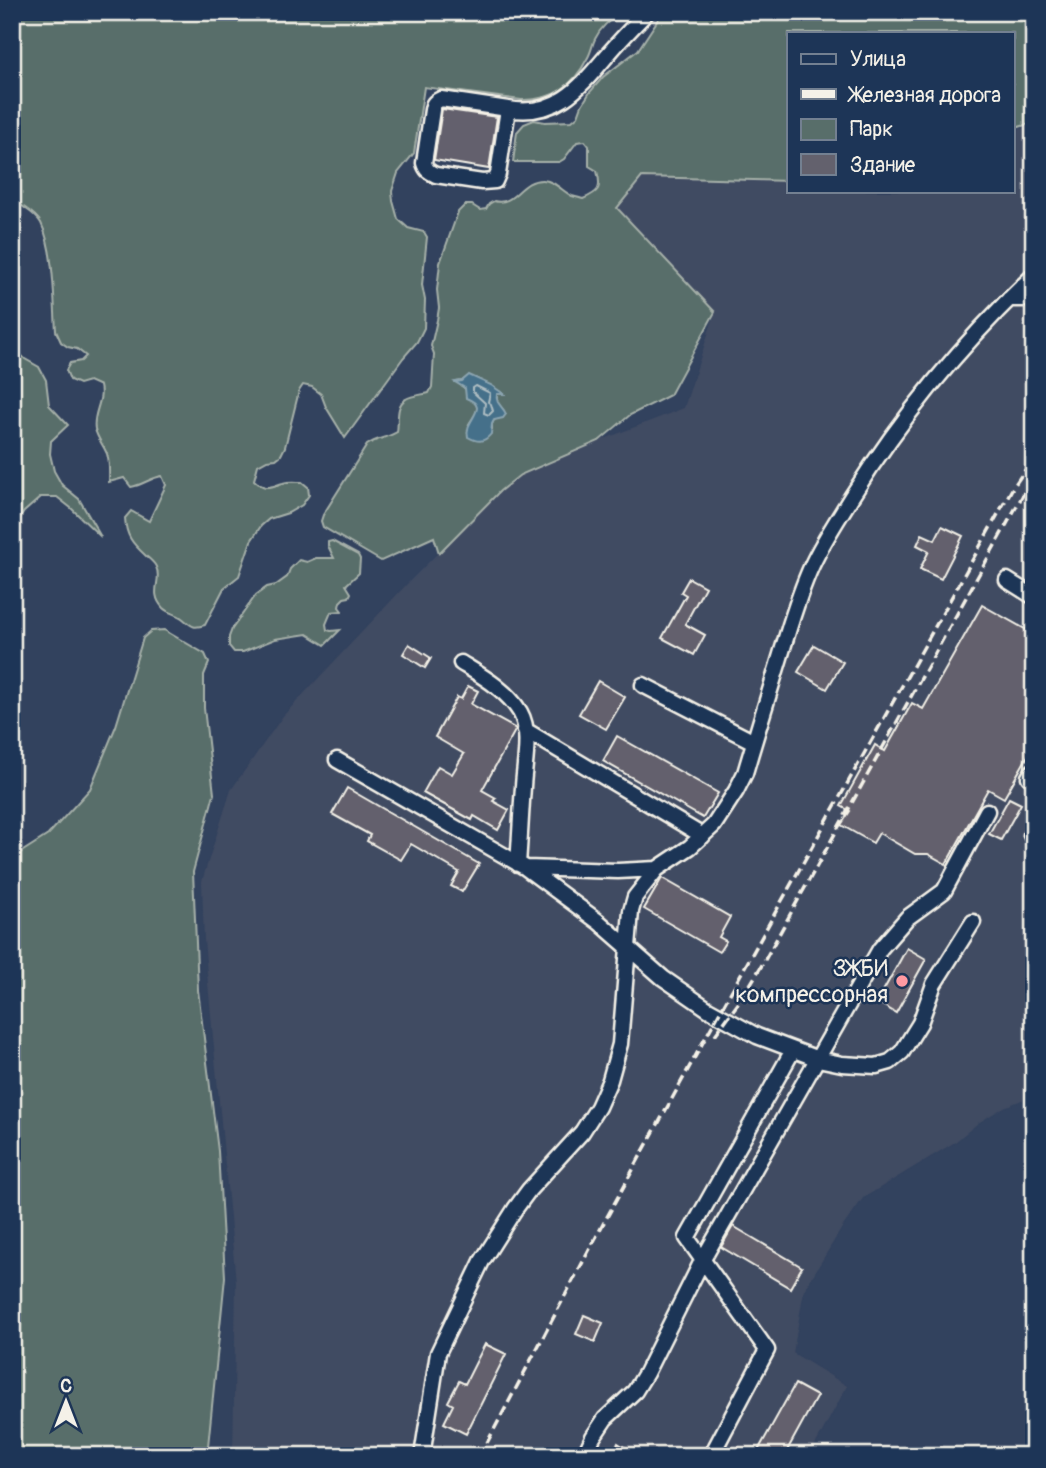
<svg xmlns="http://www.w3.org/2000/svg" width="1046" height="1468" viewBox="0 0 1046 1468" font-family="Pangolin,sans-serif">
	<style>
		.built { fill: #414b62 }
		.green { fill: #586e6a; stroke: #a6b0a9; stroke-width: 2; fill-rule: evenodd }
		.water { fill: #45708a; stroke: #8ba4b0; stroke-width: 2 }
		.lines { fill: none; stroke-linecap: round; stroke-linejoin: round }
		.shore { stroke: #aebdc2; stroke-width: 2 }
		.building { fill: #63616d; stroke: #f4f1e8; stroke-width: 2 }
		.minor-casing { stroke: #f4f1e8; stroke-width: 19 }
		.minor { stroke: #1d3557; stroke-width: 14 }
		.rail { stroke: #f4f1e8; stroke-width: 3.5; stroke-dasharray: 10 5; stroke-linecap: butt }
		.poi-dot { fill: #ff9aa2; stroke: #1d3557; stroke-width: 2.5 }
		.labels { text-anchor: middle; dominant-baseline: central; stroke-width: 5; stroke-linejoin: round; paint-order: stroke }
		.poi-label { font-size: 23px; fill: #f4f1e8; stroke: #1d3557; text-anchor: end }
	</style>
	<rect width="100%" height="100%" fill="#32425e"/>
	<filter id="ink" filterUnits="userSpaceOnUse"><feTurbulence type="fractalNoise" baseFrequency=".0143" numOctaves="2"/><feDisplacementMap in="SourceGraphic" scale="14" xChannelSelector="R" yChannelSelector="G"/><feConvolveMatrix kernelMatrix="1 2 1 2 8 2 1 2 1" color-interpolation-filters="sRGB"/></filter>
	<g filter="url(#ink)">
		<path class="built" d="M1034,125V1095L1004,1107L978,1123L955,1142L863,1198L843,1226L804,1290L793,1353L847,1386L809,1456H233L236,1282L204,940L202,881L231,790L283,716L408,583L500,491L520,475L540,466L599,441L684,408L715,313L617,208L642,177L789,181V191H1013V131Z"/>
		<path class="green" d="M12,12H622C612,18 600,28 595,39C592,45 591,53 587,59C573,87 552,101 521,100L424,87L414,153L398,173L392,191L393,201L398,219L408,228L424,232L427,237L422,285L425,300L424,328L417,342L403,358L345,438L326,407L321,394L312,387L303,385L299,391L285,447L281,455L276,459L267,460L258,465L254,480C266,491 269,487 283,483C289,481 296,482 302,482L308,487L309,495L302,505L288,513L269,519L261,526L251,541L239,576L224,588L205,625C192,629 192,626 182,618C177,614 168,613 163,608C148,592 163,580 156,567C154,562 149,559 145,555C132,543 126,536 125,518L131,511L149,521L166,485L162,476C150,478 143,485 131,487L124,478L109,482C109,473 110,463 107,454C104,446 97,438 95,429C92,414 104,401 100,386L89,381L79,384L70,380L66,370L70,363L81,361L86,356L77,349L68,347L61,342L56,331C54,301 54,249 41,223C35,212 21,207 12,198Z
			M663,12H1034V122L1013,129V33H789V181L642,177L617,208L715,312L670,395L630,415L599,441L520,475L500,491L439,553L434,537L381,561L323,527L321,521L323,515L367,445C377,438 387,438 397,432C399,422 395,405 406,399C412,395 422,395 429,393L432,387L434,354L431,346L437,320L439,308L437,290L440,263L458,212L465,205H472L480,210L486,209L489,204L494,201C515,207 520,179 543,180C555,181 562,191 572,196C576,197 580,198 583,199C599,192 602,189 597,171L589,166V146L585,141L577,142L564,159L559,162H513L517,132L524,124L534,120L545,122L572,121L578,116L582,105L590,92L603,77L638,50ZM466,378L503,394H497C496,402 499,405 504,411L499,418L494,420L492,424V429L469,424C471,420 477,414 477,409C478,399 464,387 456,382L462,381Z
			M12,346L25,359L39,367L46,380L49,405L68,425L51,441L50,454L54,471L62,485L79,499L101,537L71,508L57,497H41L24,512L12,530Z
			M332,541L358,555L360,559L359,573L346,585L351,593L349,597L344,598L340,602L339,607L342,611L331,612L326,624L327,630L331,631L340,630L325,645L307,634L275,639L243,652H234L229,646V637L232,629L256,595L267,587L276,585L287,577L290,569L299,560L307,562L316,558H334L328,546V542Z
			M164,630L205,654L209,663L204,675V708L214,794L193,872L198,990L218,1151L225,1277L207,1456H12V858L48,835L90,789L116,726L143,638L151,631Z"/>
		<path class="water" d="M469,375L491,385L504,394H497C495,404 503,406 506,414L503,418L494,420L492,424L491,434C484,443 477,442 468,437C463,419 492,408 466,398L465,388L455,382L462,381Z"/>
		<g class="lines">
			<path class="shore" d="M476,386L490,393L488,402L491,404L493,411L489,415L484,413L485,403L473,392V388Z"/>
		</g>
		<path class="building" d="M442,109L497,117L489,169L434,160Z
			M942,526L963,536L941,579L920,569L929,551L917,545L922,534L935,540Z
			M689,578L705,587L685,624L705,635L694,655L662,638L686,595L681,592Z
			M982,605L1034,634V745L1004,798L988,789L946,864L928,854H915L879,833L873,843L841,825L850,811L841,806L875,745L885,751L912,703L923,709Z
			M409,644L431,658L425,668L403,654Z
			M814,645L843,662L827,689L798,672Z
			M598,681L625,697L606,729L579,714Z
			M468,686L478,691L471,704L516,729L482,790L496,798L493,801L509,810L498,830L474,816L472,820L423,793L438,766L452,774L464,754L435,737L457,697L461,699Z
			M617,736L718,793L703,818L603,761Z
			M347,788L479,864L462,892L451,886L459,872L411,844L401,860L367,841L370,835L332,814Z
			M1009,798L1021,804L1001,840L989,834Z
			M662,878L730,917L719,937L726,941L719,952L644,909Z
			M907,948L926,959L896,1013L877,1002Z
			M733,1226L802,1267L790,1288L721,1247Z
			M584,1315L603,1323L595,1342L576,1334Z
			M485,1344L506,1354L466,1434L444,1423L453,1405L448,1402L459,1381L465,1384Z
			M795,1384L817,1396L784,1456H755Z
			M618,1443L639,1456H611Z"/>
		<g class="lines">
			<defs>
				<path id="minor" d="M508,109L498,174L495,181L482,182L436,175C429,172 426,170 424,163L432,110C433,104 434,102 441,99L508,109C558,118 581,86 610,52C622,38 635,25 647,12
					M1009,299H1034
					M1007,580L1034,597
					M461,663C482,676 507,690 520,712C532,733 524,764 523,787C521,813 520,838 518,864
					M643,685L754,742
					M525,730L703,836
					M337,760L526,868L599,922L663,978L708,1009L757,1036L818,1059L842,1064L876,1066L890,1062L902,1052L920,1023L934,984L973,922
					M1029,777L1034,770
					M1031,835L1034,830
					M526,868L618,871L657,869
					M422,1456L438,1353L482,1261L515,1209L529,1190L582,1132L598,1107L610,1080L620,1044L631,911L635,897L657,869L690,847L714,825L736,791L745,773C757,732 770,691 782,651C791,622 799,593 812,565C823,541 838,519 852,496C903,415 964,341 1034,275
					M584,1456L593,1437L605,1419L635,1391L646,1373L702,1261L880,949L907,918L944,891L987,811
					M711,1456L767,1350L687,1238L793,1050"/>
			</defs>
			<use href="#minor" class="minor-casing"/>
			<use href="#minor" class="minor"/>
			<path class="rail" d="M715,1035L742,998L762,965L1034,475
				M480,1456L602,1226L718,1015L1012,489L1034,457"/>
		</g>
	</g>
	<circle class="poi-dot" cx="902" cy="981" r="7"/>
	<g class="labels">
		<g class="poi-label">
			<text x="888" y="968">ЗЖБИ<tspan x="888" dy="26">компрессорная</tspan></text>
		</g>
	</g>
	<rect width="1046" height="1468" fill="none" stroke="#1d3557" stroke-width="42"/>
	<rect x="21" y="21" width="1004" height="1426" fill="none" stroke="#f4f1e8" stroke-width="2.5" filter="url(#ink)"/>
	<rect x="787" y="32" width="228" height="161" fill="#1d3557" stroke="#738091" stroke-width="2"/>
	<rect x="801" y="54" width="35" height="10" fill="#1d3557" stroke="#738091" stroke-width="2"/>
	<text x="850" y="66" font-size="21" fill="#f4f1e8">Улица</text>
	<rect x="801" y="89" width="35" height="10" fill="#f4f1e8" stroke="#738091" stroke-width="2"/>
	<text x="850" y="102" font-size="21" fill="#f4f1e8">Железная дорога</text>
	<rect x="801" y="119" width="35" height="21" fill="#586e6a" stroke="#738091" stroke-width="2"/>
	<text x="850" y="136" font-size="21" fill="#f4f1e8">Парк</text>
	<rect x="801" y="154" width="35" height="21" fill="#63616d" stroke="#738091" stroke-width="2"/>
	<text x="850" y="172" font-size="21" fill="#f4f1e8">Здание</text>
	<g transform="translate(66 1402)" stroke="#1d3557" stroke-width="5" paint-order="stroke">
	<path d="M0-5L12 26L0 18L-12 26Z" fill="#f4f1e8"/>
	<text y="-10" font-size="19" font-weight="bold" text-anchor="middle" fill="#f4f1e8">С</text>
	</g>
</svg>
